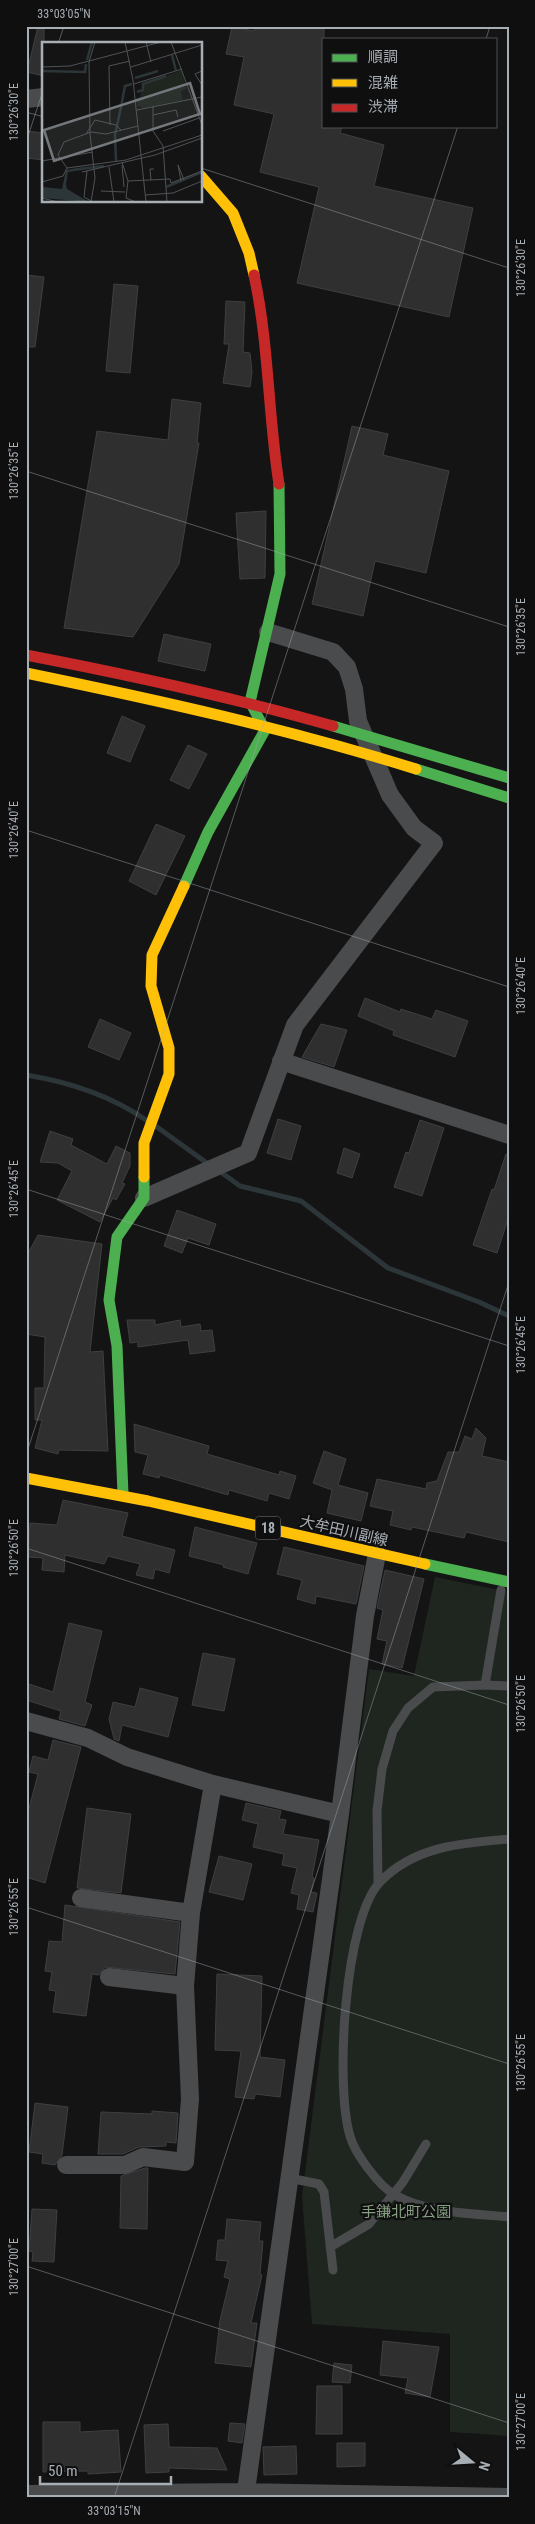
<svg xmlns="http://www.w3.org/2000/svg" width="535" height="2524" viewBox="0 0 535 2524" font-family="'Roboto Condensed','Noto Sans JP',sans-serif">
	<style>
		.green { fill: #1f251f }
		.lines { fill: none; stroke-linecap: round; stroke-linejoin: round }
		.stream { stroke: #2c3639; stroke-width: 5 }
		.building { fill: #2f2f30; stroke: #3d3f41 }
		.lane { stroke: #494b4d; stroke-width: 9 }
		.street { stroke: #494b4d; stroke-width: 18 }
		.fast { stroke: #4caf50; stroke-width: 11 }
		.slow { stroke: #ffc107; stroke-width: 11 }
		.jam { stroke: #c62828; stroke-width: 11 }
		.ticks { fill: none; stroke: #a7aeb4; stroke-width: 1; stroke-opacity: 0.45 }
		.labels { text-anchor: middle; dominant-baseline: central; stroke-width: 4.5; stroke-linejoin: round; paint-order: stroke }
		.shield { fill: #0f0f10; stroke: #797e83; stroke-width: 1 }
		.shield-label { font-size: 14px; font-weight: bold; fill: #a7aeb4 }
		.street-label { font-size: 15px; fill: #a7aeb4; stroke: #0f0f10 }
		.park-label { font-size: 15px; fill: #859e80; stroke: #0f0f10 }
		.inset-river { fill: none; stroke: #2c3639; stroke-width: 2.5 }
		.inset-road { fill: none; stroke: #4f5255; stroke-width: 1 }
		.view { fill: #74787c; fill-opacity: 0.15; stroke: #74787c; stroke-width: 2.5 }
		.inset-edge { fill: none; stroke: #a7aeb4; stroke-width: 2.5 }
		.neatline { fill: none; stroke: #a7aeb4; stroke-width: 2 }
		.ticks-label { font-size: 12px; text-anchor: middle; fill: #a7aeb4 }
	</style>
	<rect width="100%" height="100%" fill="#141415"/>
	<path class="green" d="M435,1577L509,1592V2436L450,2432V2334L312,2324L302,2196L369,1669L414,1676Z"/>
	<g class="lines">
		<path class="stream" d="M26,1075C69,1082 110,1095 146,1120
			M157,1127L211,1166
			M218,1170L240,1186L301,1201L388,1268L479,1302L509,1316"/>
	</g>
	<path class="building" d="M38,26H44V76L27,72Z
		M255,26H324V126H342L340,133L384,145L374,186L473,208L449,317L297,283L319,187L260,172L274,114L234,105L244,57L226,54L232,27L254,31Z
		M26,131L44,133V160L26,158Z
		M26,275L44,277L35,347H26Z
		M114,284L138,286L130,373L106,371Z
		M226,301L245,302L243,352L250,353L252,372L250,387L223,383L229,344H224Z
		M172,399L201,403L197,443H199L179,564L133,637L64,628L97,431L168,440Z
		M352,426L388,434L383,455L449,471L426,573L375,561L363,616L312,604Z
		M266,511L265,578L240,579L236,513Z
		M164,634L211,644L205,671L158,661Z
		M122,716L145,726L130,762L107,753Z
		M188,745L207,754L189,789L170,780Z
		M156,824L185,836L156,895L129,881Z
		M365,998L400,1012L401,1009L432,1019L436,1010L468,1021L455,1057L393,1035L394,1031L358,1016Z
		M100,1019L131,1033L119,1060L88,1047Z
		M321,1024L347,1030L334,1067L302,1057Z
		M278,1119L301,1126L291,1160L267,1153Z
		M420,1120L444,1128L422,1196L394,1187L406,1152L409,1153Z
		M50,1131L73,1139L71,1145L107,1164L116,1146L130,1153V1166L122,1183L125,1184L116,1200L113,1198L100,1222L57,1200L72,1171L58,1163L40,1162Z
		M344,1148L360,1154L352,1178L337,1173Z
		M506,1154L509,1155V1216L497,1253L473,1245L492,1189L494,1190Z
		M177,1210L216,1224L209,1245L188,1238L182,1253L164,1246Z
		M38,1235L102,1244L90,1352L103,1351L108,1451L59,1450L58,1454L35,1448L42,1420H35V1388H44L45,1337L26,1334V1257Z
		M127,1320H155V1325L180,1320L181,1327L200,1324L201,1331L212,1330L215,1351L190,1354L188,1340L138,1347V1342L130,1343Z
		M134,1424L209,1446L207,1454L279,1475L280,1471L296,1476L289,1499L269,1493L267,1501L229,1490L228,1495L160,1475L159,1478L143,1474L148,1455L135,1452Z
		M476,1428L486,1438L482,1456L509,1462V1542L466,1532L464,1538L412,1527L411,1530L390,1525L393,1511L370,1506L377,1479L426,1489L427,1483L437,1481L448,1452H459L465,1436L472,1439Z
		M324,1451L346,1459L338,1485L368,1493L361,1521L327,1513L332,1490L313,1483Z
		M63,1500L128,1513L122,1536L175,1550L169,1573L155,1569L153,1579L136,1575L140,1564L108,1556L104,1564L65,1555L64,1572L42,1570L43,1558L28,1557L30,1523L57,1525Z
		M195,1527L257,1543L248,1574L223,1567L224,1565L189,1556Z
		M284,1547L364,1566L356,1604L316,1596L315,1604L297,1599L302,1580L277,1574Z
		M385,1570L424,1579L402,1668L382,1664L387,1641L377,1639L383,1610L377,1608Z
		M69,1623L102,1631L85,1702L92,1705L85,1726L59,1719L61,1711L26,1700V1683L53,1692Z
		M203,1653L235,1659L224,1711L192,1705Z
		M140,1688L178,1698L168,1737L122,1725L119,1741L114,1739L109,1719L113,1702L135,1707Z
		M53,1740L81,1747L45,1883L26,1877V1820L38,1774L29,1772L33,1756L48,1760Z
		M246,1803L281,1811L279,1819L286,1820L283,1834L319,1840L312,1877L314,1878L311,1892L317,1893L313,1912L297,1909L299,1895L291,1893L297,1868L282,1865L284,1854L253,1847L258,1824L242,1820Z
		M87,1808L131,1814L121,1893L77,1888Z
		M219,1856L252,1864L243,1900L209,1892Z
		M65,1905L180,1922L175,1974L105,1967L99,1975L92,1974L86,2016L53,2012L56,1991L49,1990L52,1972L45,1971L49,1941L62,1942Z
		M217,1974L262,1976L260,2057L285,2060L280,2097L255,2094L254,2099L235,2097L241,2051L215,2050Z
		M35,2103L68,2107L62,2155L55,2165L42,2163L43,2154L29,2152Z
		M152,2111L178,2113L176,2143L166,2142V2146L139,2147L123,2154H98L101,2112L152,2114Z
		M145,2168H148L147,2229L120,2228L121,2176Z
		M32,2209L57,2210L54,2262L32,2261L33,2252L29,2251Z
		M227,2219L261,2222L259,2241H263L260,2274L262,2275L251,2323H257L251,2367L215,2363L220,2320L230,2279L224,2277L228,2261L216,2260L218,2240H225Z
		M383,2341L439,2347L430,2397L405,2393L408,2378L380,2375Z
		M334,2363L352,2365L350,2383L332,2382Z
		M317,2386H342V2434H316Z
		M43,2422H80V2432L118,2430L121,2472L88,2474V2471L43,2472Z
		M230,2423L245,2424L242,2443L228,2441Z
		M168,2424L169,2447L217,2448L227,2470L169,2468V2472L146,2473L144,2425Z
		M337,2443H365V2466L337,2467Z
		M296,2446L297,2474L264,2475L263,2447Z"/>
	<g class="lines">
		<path class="lane" d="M485,1685L501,1590
			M509,1839C462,1843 414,1846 380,1882C344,1920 335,2086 350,2136C355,2154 379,2186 395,2195C429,2214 471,2213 509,2217
			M378,1883L377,1811L382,1769L393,1731L408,1708L433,1687L485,1685L509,1686
			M289,2178L319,2184L324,2192L333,2270
			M330,2247L369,2224L403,2182L426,2144"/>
		<path class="street" d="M26,99L44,97
			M281,1061L509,1135
			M144,1198L248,1153L295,1025L434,843L414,828L390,795L358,721L354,689L347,667L333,652L268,632
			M26,1721L88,1738L127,1757L213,1784L340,1814
			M81,1898L191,1913
			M109,1977L185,1986
			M66,2165H125L143,2157L185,2162L190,2099L185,1986L191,1913L213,1784
			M26,2494L245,2492L509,2497
			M245,2498L340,1814L365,1616L377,1554"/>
		<path class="fast" d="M333,726L509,778
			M416,769L509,798
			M184,886L208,832L265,730L250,702L280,574L279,484
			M123,1494L117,1346L109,1300L117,1237L144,1198V1177
			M425,1564L509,1582"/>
		<path class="slow" d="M201,176L233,213L249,253L254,275
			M26,673C157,700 289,729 416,769
			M144,1177V1143L169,1074V1048L151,986L152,955L184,886
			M26,1478L148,1501L425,1564"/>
		<path class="jam" d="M254,275C269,343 268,415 279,484
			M26,655C130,675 232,697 333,726"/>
	</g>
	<path class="ticks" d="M486,39L490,26M58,44L64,26M26,112L44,117M26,142L44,88M201,168L509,268M26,471L509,627M26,830L509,987M26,1189L509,1346M26,1455L458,126M26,1548L509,1705M26,1907L509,2064M26,2266L509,2423M114,2498L509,1282"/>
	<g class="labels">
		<rect class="shield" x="255.5" y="1516.5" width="25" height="23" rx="4"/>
		<g class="shield-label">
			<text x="268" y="1528">18</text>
		</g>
		<g class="street-label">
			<text transform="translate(344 1531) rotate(13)">大牟田川副線</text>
		</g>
		<g class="park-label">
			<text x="406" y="2212">手鎌北町公園</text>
		</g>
	</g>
	<g transform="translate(42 42)">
		<rect width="160" height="160" fill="#141415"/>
		<path d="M140,28L144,47L139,49L141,58L102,66L95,64L94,56L98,55L101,42Z" fill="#1f251f"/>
		<path d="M41,125L40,128L26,130L24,142L25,147L47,160L0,156V145L20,147L24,128Z" fill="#2c3639"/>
		<path class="inset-river" d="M130,13L134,29M45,18L50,0M0,29L43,30L44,22M93,36L116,29M95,50L101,48V42L124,34M74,119L73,93L79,65L83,44L90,42M38,127L62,124M124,145L160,130"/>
		<path class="inset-road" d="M83,0L91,38L104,160M104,0L109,20M129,0L160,83M67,24L68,83M67,24L88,19M0,25L28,24L119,0M89,25L160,3M160,29L153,32L160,43M92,42L140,27M111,65V89L121,104L125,160M95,68L160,55M111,73L134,68L136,75M121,89L157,76M44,92L53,78L74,83L79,88M0,119L51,110M80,120L86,139L128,137L129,141L160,129M80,123L82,145M67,125L72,160M25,126L16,113L22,100L49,90L64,92L96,84M45,129L42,155L51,160M40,130L113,113L160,96M109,138L108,127H112M86,139L84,156L94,160M139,139L136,123L142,138M0,140L21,134L25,126L84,118L160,93M59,149L83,150M103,153L131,151L160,139M0,156L16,160M49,160L53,136L48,92L47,20L53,0"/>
		<path class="view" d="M148,41L158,72L12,119L2,88Z"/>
		<rect width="160" height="160" class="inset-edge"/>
	</g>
	<rect width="535" height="2524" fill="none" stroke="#0f0f10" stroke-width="55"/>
	<rect x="322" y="38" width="175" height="90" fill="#0f0f10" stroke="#4c4f52"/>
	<rect x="332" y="54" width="25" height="8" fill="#4caf50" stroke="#4c4f52"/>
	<text x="368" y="62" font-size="15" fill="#a7aeb4">順調</text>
	<rect x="332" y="79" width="25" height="8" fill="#ffc107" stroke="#4c4f52"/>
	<text x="368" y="88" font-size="15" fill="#a7aeb4">混雑</text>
	<rect x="332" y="104" width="25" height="8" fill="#c62828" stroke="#4c4f52"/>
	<text x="368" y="112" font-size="15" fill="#a7aeb4">渋滞</text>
	<g transform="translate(472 2462) rotate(108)" stroke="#0f0f10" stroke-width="4" paint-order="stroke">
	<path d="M0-4L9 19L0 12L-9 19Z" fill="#a7aeb4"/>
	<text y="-8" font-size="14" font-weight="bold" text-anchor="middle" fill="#a7aeb4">N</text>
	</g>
	<path d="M40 2476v8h131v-8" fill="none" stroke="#a7aeb4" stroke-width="2.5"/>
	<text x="48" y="2476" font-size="15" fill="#a7aeb4" stroke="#0f0f10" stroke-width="4" paint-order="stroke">50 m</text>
	<rect x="28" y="28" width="480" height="2468" class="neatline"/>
	<g class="ticks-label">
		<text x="64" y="18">33°03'05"N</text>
		<text transform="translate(14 112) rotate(-90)" y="4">130°26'30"E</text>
		<text transform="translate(521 268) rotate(-90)" y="4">130°26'30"E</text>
		<text transform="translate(14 471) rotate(-90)" y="4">130°26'35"E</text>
		<text transform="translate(521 627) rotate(-90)" y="4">130°26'35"E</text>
		<text transform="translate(14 830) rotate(-90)" y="4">130°26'40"E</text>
		<text transform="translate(521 986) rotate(-90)" y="4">130°26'40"E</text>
		<text transform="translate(14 1189) rotate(-90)" y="4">130°26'45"E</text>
		<text transform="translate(521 1345) rotate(-90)" y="4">130°26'45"E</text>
		<text transform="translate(14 1548) rotate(-90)" y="4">130°26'50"E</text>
		<text transform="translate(521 1704) rotate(-90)" y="4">130°26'50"E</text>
		<text transform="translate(14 1907) rotate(-90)" y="4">130°26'55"E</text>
		<text transform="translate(521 2063) rotate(-90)" y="4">130°26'55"E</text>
		<text transform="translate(14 2267) rotate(-90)" y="4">130°27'00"E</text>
		<text transform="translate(521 2422) rotate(-90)" y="4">130°27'00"E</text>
		<text x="114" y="2515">33°03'15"N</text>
	</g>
</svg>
